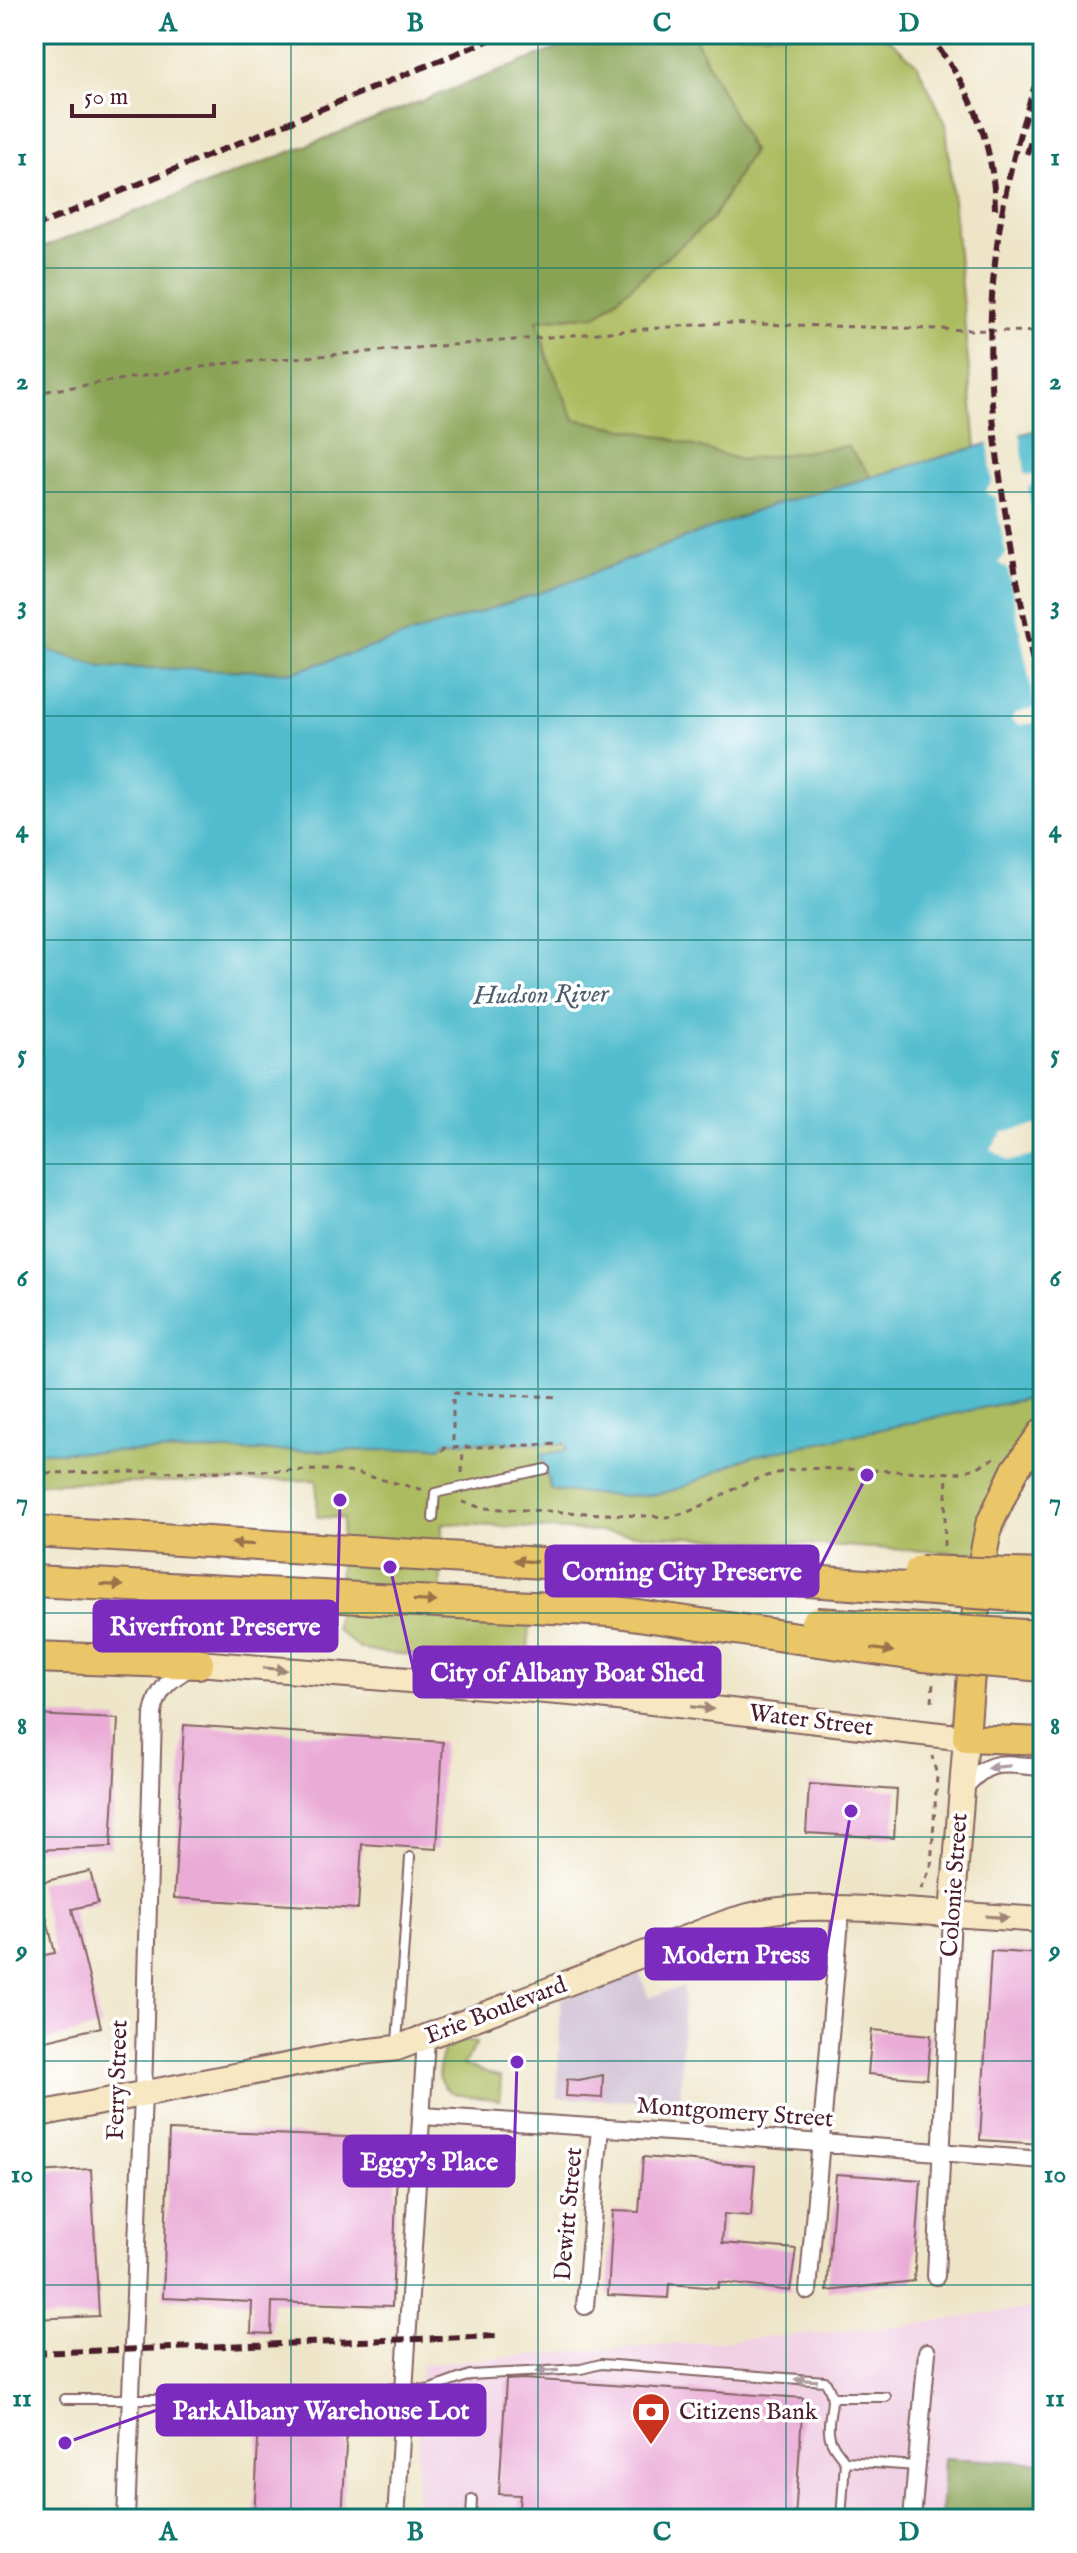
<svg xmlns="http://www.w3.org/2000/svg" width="1077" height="2553" viewBox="0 0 1077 2553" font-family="'IM FELL English',serif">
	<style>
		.built { fill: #f1d0e4 }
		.industrial { fill: #cebed1 }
		.green { fill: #acbb5e; stroke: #7b6d44; stroke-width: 2 }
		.forest { fill: #89a355; stroke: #6a6140; stroke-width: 2 }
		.water { fill: #51bccd; stroke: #4e6e7c; stroke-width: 2 }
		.pier { fill: #eee5c8 }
		.building { fill: #eaabd7 }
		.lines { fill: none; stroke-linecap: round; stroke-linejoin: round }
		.lane-casing { stroke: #836462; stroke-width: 12 }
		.street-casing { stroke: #836462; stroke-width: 20 }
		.secondary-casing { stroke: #836462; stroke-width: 28 }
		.primary-casing { stroke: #836462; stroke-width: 30 }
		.highway-casing { stroke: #836462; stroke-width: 34 }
		.path { stroke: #836462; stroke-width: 3; stroke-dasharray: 6 6; stroke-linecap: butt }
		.lane { stroke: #fff; stroke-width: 8 }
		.street { stroke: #fff; stroke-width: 16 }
		.secondary { stroke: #f7e8c3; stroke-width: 24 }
		.primary { stroke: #ebc669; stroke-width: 26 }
		.highway { stroke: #ebc669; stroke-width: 30 }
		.rail { stroke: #4a1f2b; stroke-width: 6; stroke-dasharray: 12 6; stroke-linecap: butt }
		.highway-bridge-casing { stroke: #836462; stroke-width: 34; stroke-linecap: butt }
		.highway-bridge { stroke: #ebc669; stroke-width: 30 }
		.oneway { fill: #9a724a }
		.oneway2 { fill: #a08477 }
		.oneway3 { fill: #ae9aa0 }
		.grid { fill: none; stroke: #0f766e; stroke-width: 2; stroke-opacity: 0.55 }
		.labels { text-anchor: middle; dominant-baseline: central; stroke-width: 7; stroke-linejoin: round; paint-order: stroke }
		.street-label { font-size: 24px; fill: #4a1f2b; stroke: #fff }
		.poi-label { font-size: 24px; fill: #4a1f2b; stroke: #fff; text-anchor: start }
		.water-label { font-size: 26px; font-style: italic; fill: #4d5e6c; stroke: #fff }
		.leader { fill: none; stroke: #7b2cbf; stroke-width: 3 }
		.callout-dot { fill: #7b2cbf; stroke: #fff; stroke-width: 3 }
		.callout { fill: #7b2cbf; stroke: #7b2cbf; stroke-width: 3 }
		.callout-label { font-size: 26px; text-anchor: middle; font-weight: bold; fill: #fff }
		.neatline { fill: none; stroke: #0f766e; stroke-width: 3 }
		.grid-label { font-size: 26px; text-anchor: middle; font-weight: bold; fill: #0f766e }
	</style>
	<rect width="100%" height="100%" fill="#fff"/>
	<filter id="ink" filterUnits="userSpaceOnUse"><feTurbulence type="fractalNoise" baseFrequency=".0125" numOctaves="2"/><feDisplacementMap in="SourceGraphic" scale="16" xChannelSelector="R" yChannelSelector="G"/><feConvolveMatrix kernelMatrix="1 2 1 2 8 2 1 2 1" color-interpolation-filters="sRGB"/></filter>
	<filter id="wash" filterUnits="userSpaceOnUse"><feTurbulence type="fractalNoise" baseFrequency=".006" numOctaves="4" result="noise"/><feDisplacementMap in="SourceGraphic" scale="32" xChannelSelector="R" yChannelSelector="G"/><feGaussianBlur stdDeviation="1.8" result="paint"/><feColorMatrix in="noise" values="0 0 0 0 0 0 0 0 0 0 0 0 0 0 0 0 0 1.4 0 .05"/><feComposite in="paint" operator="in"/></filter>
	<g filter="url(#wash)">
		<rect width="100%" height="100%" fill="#eee5c8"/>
		<path class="built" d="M1043,2308V2463L944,2458L941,2519H415L421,2364L907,2326L989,2313Z"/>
		<path class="industrial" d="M639,1972L649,1998L684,1986L680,2102L557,2098L561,1999Z"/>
		<path class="green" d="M693,34H883L917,64L946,124L976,447L872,477L847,447L741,460L660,436L574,419L547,357L537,320L597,315L712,219L752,151Z
			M1043,1397V1451L1018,1492L1006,1519L996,1555L442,1523L440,1611L529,1615L528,1663L385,1653L359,1648L336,1629L343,1518L317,1517V1480L34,1483V1452L401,1450L446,1441L566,1444L567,1450L545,1469L551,1490C590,1493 643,1502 680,1488C706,1479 726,1464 753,1456L1029,1398Z
			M464,2041L477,2043L463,2065L501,2077L500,2100C485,2097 461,2098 448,2090C434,2080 437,2053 451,2044C452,2043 462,2041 464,2041Z"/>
		<path class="forest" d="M595,34H693L752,151L712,219L597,315L537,320L547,357L574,419L660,436L741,460L847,446L872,477L770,506L546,591L294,672L102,667L34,646V355L42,351L34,330V251Z
			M944,2458L1043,2463V2519H941Z"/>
		<path class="water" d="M1033,431L1043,432V1397L1029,1398L753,1456C726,1464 706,1479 680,1488C643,1502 589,1493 551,1490L541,1455L567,1450L566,1444L446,1441L440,1448L424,1446L401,1450L34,1452V646L102,667L294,672L546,591L770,506Z"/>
		<path class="pier" d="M1020,431L1025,474L1040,477L1028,488L1038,545L1043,546V559L1041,560L1043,574V752L1037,723L1019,725L1011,720L1016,713L1035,708L1008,569L998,563L1006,554L995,498L985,492L992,482L988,440Z
			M1043,1124V1154L1009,1161L990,1149L1003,1132Z"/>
		<g id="blocks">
			<path class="building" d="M34,1715L118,1719L111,1847L34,1850Z
				M184,1725L443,1742L437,1849L362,1844L358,1909L174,1898Z
				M809,1784L897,1790L894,1838L806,1833Z
				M90,1871L98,1903L72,1909L101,2027L34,2043V1957L55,1953L38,1883Z
				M991,1951L1043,1954V2144L980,2140Z
				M872,2030L931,2035L927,2079L868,2074Z
				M603,2075L602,2098L566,2096L567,2079L578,2080Z
				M169,2130L398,2139L392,2306L272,2302L271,2334L251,2333L252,2302L163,2298Z
				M643,2157L755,2166L751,2216L724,2214L722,2243L796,2249L790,2291L719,2282L718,2288L669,2284L668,2298L608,2295L613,2211L639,2212Z
				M91,2169L99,2316L34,2319V2172Z
				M836,2174L921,2180L914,2281L827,2291Z
				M524,2379L803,2398L795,2519H518L520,2495L499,2494L506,2380Z
				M260,2404L348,2409L342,2519H254Z"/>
		</g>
	</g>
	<g filter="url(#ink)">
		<use href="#blocks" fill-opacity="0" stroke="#836462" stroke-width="2"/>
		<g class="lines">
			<defs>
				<path id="lane" d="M433,1518L435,1493L545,1469
					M582,1693L584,1654
					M397,2043L410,1857
					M833,2397H886
					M65,2399H191L403,2388L428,2390L470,2375L581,2369L601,2364L825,2381C839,2404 827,2409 829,2432C830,2444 838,2452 845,2461L841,2519
					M845,2461L917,2466
					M471,2519L472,2499"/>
				<path id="street" d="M963,1789C991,1756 1003,1765 1043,1767
					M423,2116L715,2135L1043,2160
					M936,2276L952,1914
					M808,2291L841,1908
					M585,2306L600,2127
					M126,2519L143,2095L153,1714C157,1689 170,1679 192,1666
					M396,2519L426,2039
					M912,2519L927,2352"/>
				<path id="secondary" d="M198,1663L582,1694L966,1738L952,1914
					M34,2115L352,2053L397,2048L725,1923C781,1903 831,1907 889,1910C941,1913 992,1917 1043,1920"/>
				<path id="primary" d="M1043,1431L1015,1470L989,1525L978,1583L966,1738L1043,1741"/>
				<path id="highway" d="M34,1531L686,1572
					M34,1581L610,1611
					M34,1657L198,1663"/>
			</defs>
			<use href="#lane" class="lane-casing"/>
			<use href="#street" class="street-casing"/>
			<use href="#secondary" class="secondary-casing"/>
			<use href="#primary" class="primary-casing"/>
			<use href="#highway" class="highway-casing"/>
			<path class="path" d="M34,393L221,364L719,323L1043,332
				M453,1441V1393L561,1397
				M442,1451L445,1448L561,1444
				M34,1473L332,1470L355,1473L424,1490
				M462,1473L463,1449
				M462,1502L483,1508L667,1517C696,1513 718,1496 744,1484C764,1476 785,1470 806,1468L957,1473L976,1468L996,1457
				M944,1546L947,1474
				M932,1702L933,1681
				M921,1889L931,1867L937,1776L932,1756"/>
			<use href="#lane" class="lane"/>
			<use href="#street" class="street"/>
			<use href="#secondary" class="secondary"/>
			<use href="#primary" class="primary"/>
			<use href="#highway" class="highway"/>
			<path class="rail" d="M927,34C970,84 994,142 995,209
				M1043,64C1000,176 983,297 993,416C1002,517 1025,617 1043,716
				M1027,154L1043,100
				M34,227L504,34
				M34,2353L497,2336"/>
			<defs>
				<path id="highway-bridge" d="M920,1571L1043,1575
					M686,1572L1043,1598
					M610,1611L923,1656L1043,1666
					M816,1623L1043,1636"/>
			</defs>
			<use href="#highway-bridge" class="highway-bridge-casing"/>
			<use href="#highway-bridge" class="highway-bridge"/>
		</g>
		<defs><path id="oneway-solid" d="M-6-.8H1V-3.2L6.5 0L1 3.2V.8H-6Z" transform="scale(2)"/></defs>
		<g class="oneway">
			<use href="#oneway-solid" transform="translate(243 1544) rotate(-177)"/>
			<use href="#oneway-solid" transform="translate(525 1561) rotate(-176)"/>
			<use href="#oneway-solid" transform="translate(112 1585) rotate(3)"/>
			<use href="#oneway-solid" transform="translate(425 1601) rotate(3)"/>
			<use href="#oneway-solid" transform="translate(882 1650) rotate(8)"/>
		</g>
		<g class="oneway2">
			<use href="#oneway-solid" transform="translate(275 1669) rotate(5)"/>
			<use href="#oneway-solid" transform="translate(702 1708) rotate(7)"/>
			<use href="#oneway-solid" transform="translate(997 1917) rotate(4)"/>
		</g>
		<g class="oneway3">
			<use href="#oneway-solid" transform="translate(999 1767) rotate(174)"/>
			<use href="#oneway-solid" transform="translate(547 2371) rotate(177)"/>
			<use href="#oneway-solid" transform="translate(806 2380) rotate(-176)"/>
		</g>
	</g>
	<path class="grid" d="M291,34V2519M538,34V2519M786,34V2519M34,268H1043M34,492H1043M34,716H1043M34,940H1043M34,1164H1043M34,1389H1043M34,1613H1043M34,1837H1043M34,2061H1043M34,2285H1043"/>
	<defs>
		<symbol id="bank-pin" viewBox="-11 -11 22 30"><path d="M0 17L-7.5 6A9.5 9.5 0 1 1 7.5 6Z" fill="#c8321e" stroke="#fff"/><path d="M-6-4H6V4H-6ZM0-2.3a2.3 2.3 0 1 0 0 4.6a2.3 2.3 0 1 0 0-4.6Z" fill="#fff"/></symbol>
	</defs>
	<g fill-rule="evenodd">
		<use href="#bank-pin" x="629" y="2390" width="44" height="60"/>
	</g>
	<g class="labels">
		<g class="street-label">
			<text transform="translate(811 1721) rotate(7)">Water Street</text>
			<text transform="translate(955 1885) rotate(-86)">Colonie Street</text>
			<text transform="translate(496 2011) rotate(-21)">Erie Boulevard</text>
			<text transform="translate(118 2080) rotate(-88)">Ferry Street</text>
			<text transform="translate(735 2113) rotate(4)">Montgomery Street</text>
			<text transform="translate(569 2214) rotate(-85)">Dewitt Street</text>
		</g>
		<g class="poi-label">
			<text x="679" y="2412">Citizens Bank</text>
		</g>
		<g class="water-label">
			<text transform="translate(541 995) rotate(-1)">Hudson River</text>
		</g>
	</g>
	<path class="leader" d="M867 1475L818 1571M340 1500L337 1626M390 1567L414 1672M851 1811L826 1954M517 2062L514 2161M65 2443L157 2410"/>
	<g class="callout-dot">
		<circle cx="867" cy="1475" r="8"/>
		<circle cx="340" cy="1500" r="8"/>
		<circle cx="390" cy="1567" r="8"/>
		<circle cx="851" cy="1811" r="8"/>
		<circle cx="517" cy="2062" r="8"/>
		<circle cx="65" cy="2443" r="8"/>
	</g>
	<g class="callout">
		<rect x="546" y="1546" width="272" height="50" rx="8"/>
		<rect x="94" y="1601" width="243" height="50" rx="8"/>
		<rect x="414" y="1647" width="306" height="50" rx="8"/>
		<rect x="646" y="1929" width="180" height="50" rx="8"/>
		<rect x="344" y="2136" width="170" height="50" rx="8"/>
		<rect x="157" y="2385" width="328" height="50" rx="8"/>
	</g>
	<g class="callout-label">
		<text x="682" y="1580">Corning City Preserve</text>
		<text x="215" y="1635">Riverfront Preserve</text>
		<text x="567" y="1681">City of Albany Boat Shed</text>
		<text x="736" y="1963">Modern Press</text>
		<text x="429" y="2170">Eggy's Place</text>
		<text x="321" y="2419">ParkAlbany Warehouse Lot</text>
	</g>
	<rect width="1077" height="2553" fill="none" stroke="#fff" stroke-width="88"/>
	<path d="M72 104v12h142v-12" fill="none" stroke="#4a1f2b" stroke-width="4"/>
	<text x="84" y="104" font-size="24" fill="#4a1f2b" stroke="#ffffff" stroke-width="6" paint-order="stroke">50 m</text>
	<rect x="44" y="44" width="989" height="2465" class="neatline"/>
	<g class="grid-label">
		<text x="168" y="31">A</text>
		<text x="415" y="31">B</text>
		<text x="662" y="31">C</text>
		<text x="909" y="31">D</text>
		<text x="22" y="165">1</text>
		<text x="1055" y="165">1</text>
		<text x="22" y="389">2</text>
		<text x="1055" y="389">2</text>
		<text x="22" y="613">3</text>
		<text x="1055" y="613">3</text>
		<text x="22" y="837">4</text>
		<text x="1055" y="837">4</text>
		<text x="22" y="1062">5</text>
		<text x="1055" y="1062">5</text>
		<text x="22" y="1286">6</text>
		<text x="1055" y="1286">6</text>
		<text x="22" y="1510">7</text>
		<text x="1055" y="1510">7</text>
		<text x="22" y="1734">8</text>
		<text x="1055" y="1734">8</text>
		<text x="22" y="1958">9</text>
		<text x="1055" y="1958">9</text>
		<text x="22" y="2182">10</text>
		<text x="1055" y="2182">10</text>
		<text x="22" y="2406">11</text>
		<text x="1055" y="2406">11</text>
		<text x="168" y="2540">A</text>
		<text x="415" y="2540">B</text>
		<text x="662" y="2540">C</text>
		<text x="909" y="2540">D</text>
	</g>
</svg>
